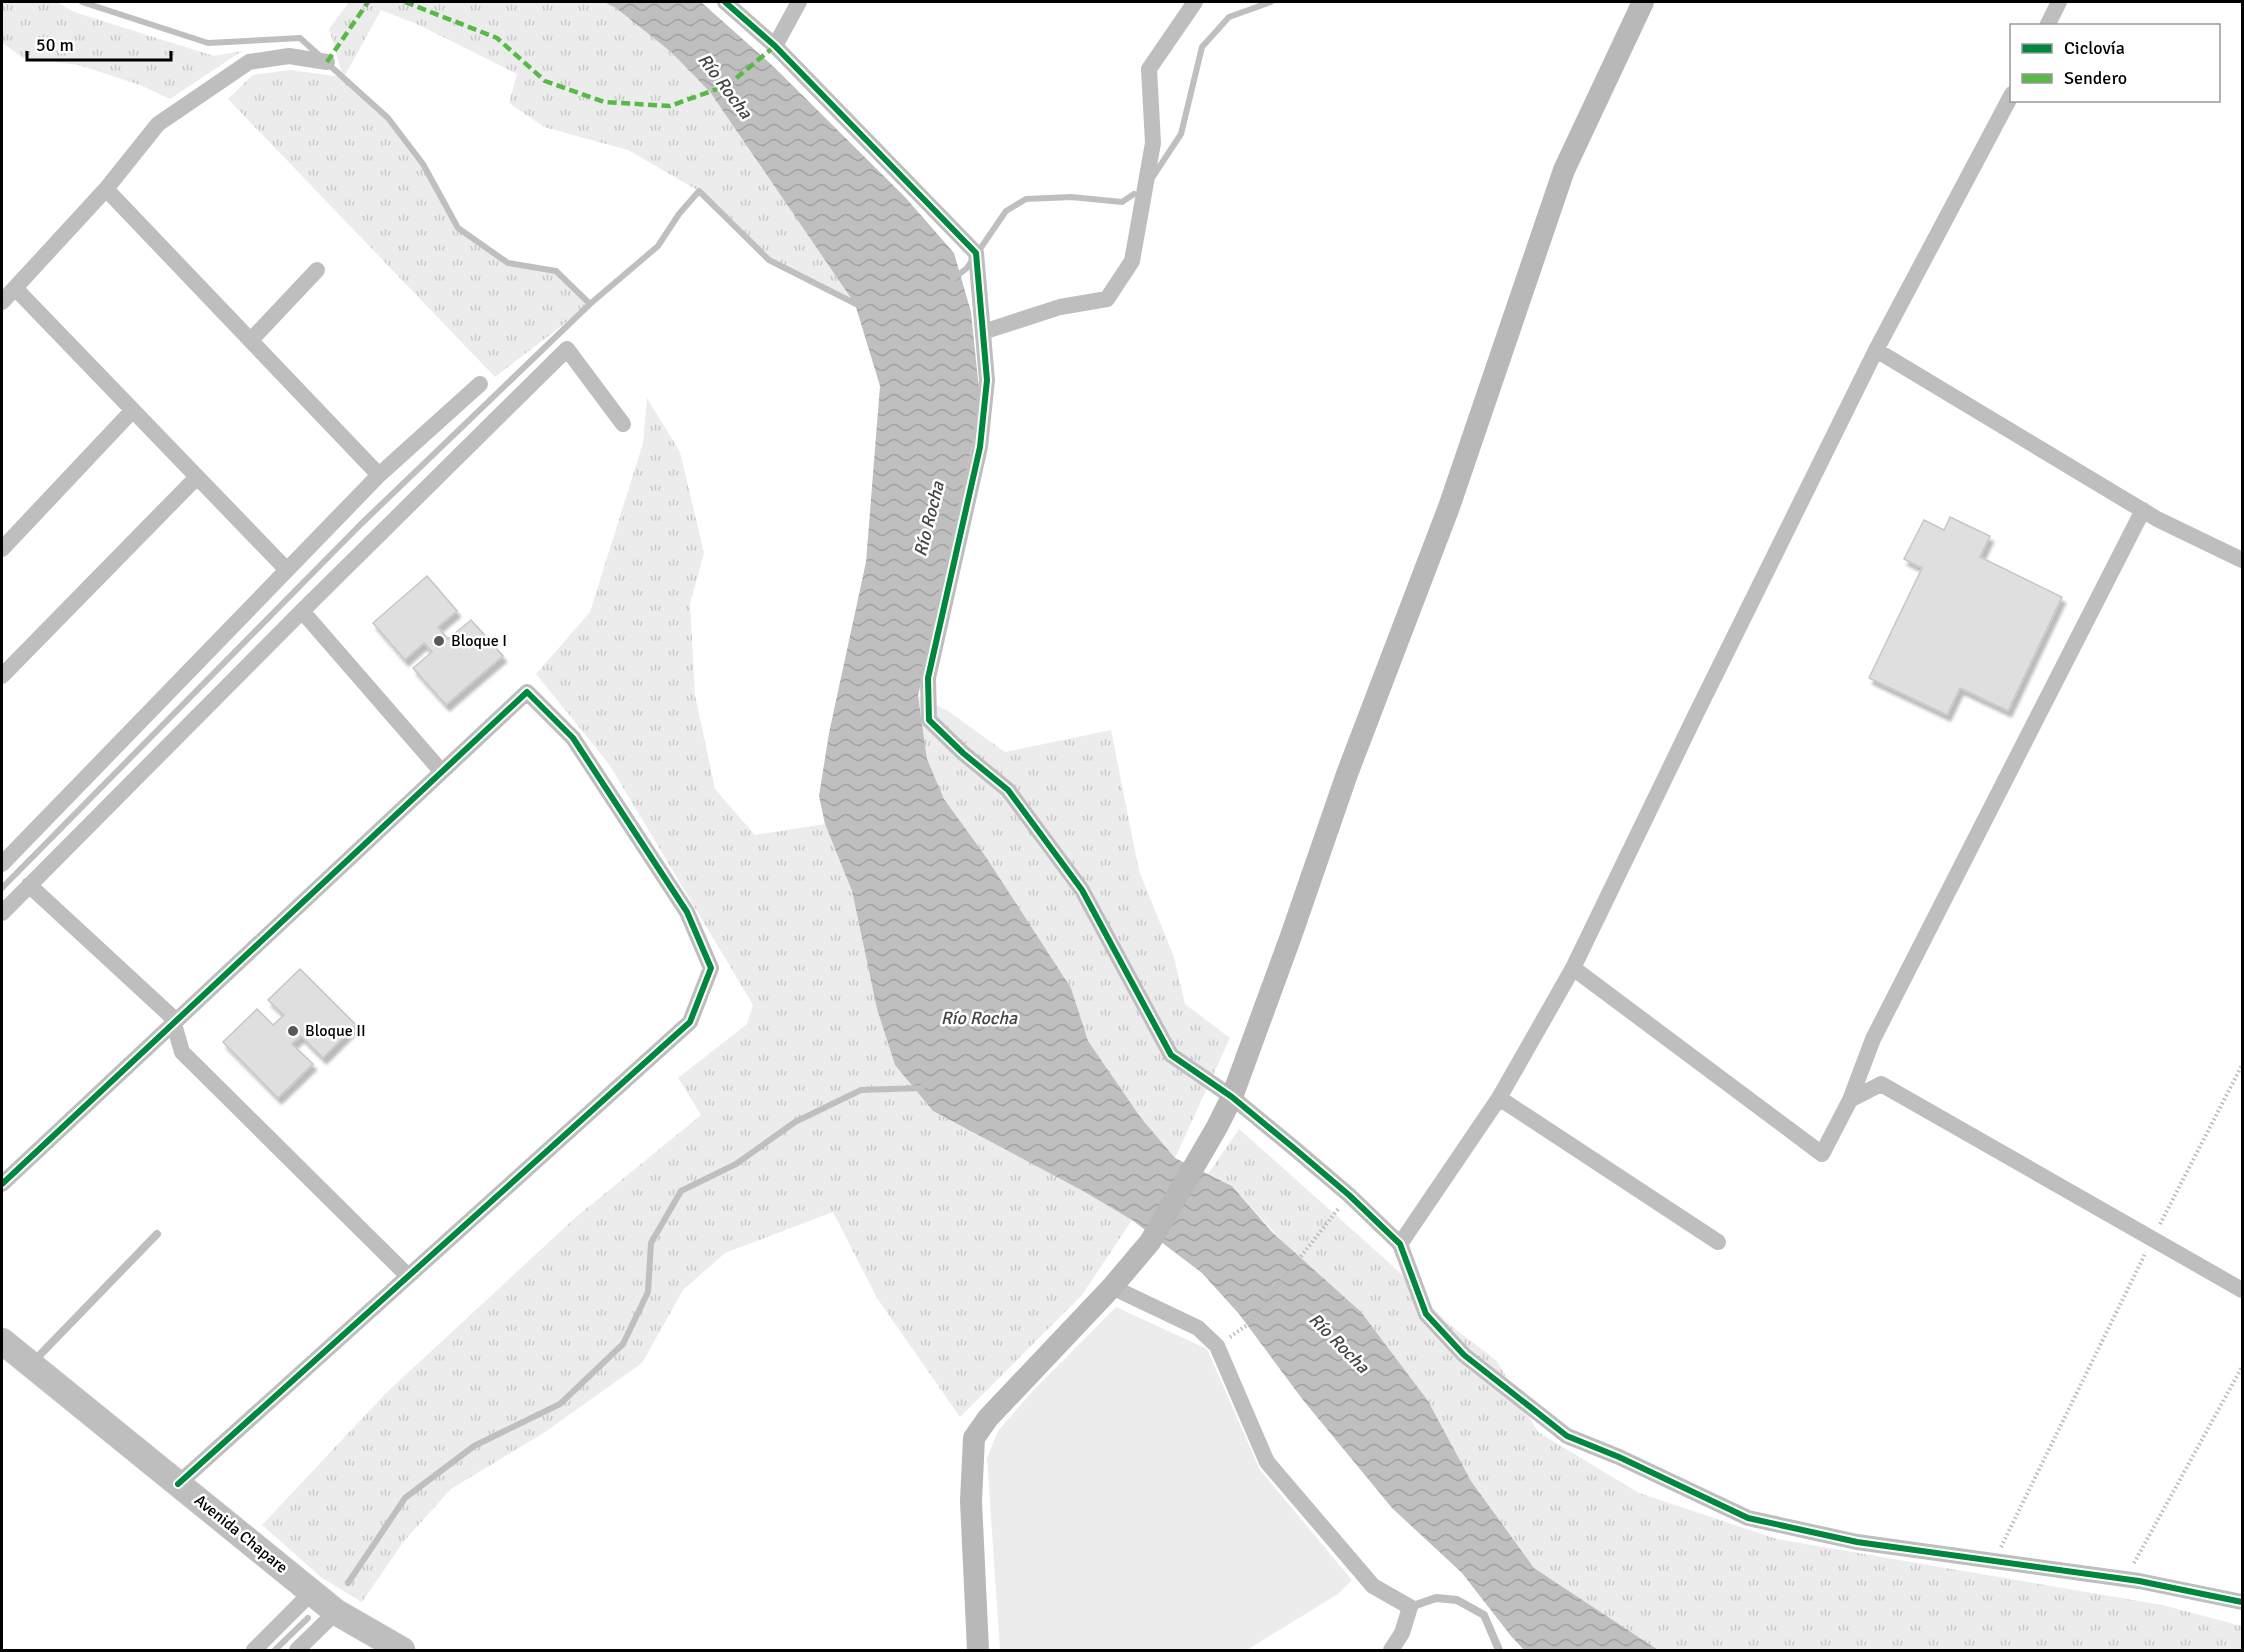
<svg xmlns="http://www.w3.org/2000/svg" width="2244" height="1652" viewBox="0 0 2244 1652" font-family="Signika,sans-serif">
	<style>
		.grass { fill: url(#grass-tufts) }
		.park { fill: #ececec }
		.water { fill: url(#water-waves) }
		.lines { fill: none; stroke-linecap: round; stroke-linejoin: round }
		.stream { stroke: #bfbfbf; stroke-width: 6 }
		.building { fill: #dfdfdf; stroke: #c7c7c7; stroke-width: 1.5; filter: url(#shadow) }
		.primary-casing { stroke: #dbdbdb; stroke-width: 27 }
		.path { stroke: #b9b9b9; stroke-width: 4; stroke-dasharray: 1.5 3; stroke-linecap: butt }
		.service { stroke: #bebebe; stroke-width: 8 }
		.minor { stroke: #bebebe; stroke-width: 16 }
		.secondary { stroke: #b8b8b8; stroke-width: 22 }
		.primary { stroke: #bebebe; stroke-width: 26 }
		.quiet { stroke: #58b947; stroke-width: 4.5; stroke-dasharray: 9 4.5; stroke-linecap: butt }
		.cycleway-casing { stroke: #fff; stroke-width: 10 }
		.cycleway { stroke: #00873e; stroke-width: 6 }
		.poi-dot { fill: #595959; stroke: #fff; stroke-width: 2 }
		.labels { text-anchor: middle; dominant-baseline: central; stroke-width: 5; stroke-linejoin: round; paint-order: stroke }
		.poi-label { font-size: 16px; fill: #000; stroke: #fff; text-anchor: start }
		.street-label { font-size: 16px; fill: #000; stroke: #fff }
		.water-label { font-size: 18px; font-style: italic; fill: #444; stroke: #fff }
	</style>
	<defs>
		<pattern id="grass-tufts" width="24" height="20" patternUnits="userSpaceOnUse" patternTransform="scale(1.5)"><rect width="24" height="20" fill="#ececec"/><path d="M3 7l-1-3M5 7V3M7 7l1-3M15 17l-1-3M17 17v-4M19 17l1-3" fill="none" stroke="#c9c9c9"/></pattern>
		<pattern id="water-waves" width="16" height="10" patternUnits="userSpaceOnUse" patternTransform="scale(1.5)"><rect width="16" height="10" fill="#bfbfbf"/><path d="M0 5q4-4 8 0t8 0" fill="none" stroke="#a2a2a2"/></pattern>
		<filter id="shadow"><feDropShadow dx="3.5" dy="6" stdDeviation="1.5" flood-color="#0004"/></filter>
	</defs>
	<rect width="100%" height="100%" fill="#fff"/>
	<path class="grass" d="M2,2H57L74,12L214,56L242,51L170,99L140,85L79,65L22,58L2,42Z
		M349,2H604L616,8L671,52L710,92L855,304L820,284L769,260L699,191L628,150L544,127L509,103L517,74L419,25L381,10L344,77L388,118L423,164L458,228L508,263L556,271L590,304L495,377L228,99L253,75L290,70L343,77L329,29Z
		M647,398L680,452L704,553L690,604L695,695L715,789L755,835L825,824L852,891L877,1009L895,1065L933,1111L1083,1191L1132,1220L1082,1295L960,1417L877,1298L833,1212L725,1253L683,1290L642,1363L545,1432L451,1489L404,1541L362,1602L322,1578L262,1525L386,1393L575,1218L701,1115L678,1078L747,1024L753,1005L609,764L536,674L590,612L643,443Z
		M918,696L948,711L1005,752L1111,730L1139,871L1174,957L1185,1004L1230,1038L1175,1158L1141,1118L1087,1041L1071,988L984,854L944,799L927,759Z
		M1239,1129L1375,1250L1410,1282L1422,1298L1450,1325L1497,1361L1538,1432L1639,1493L1777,1539L2162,1605L2242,1626V1650H1658L1651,1647L1534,1568L1471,1481L1428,1401L1232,1186L1208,1174Z"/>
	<path class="park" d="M1116,1307L1207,1349L1260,1470L1352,1580L1338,1594L1247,1650H1000L987,1458L998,1431L1030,1394Z"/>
	<path class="water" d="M604,2H701L774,67L905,197L954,253L971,312L980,399L974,437L918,696L927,759L944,799L984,854L1071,988L1088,1041L1141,1118L1175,1158L1232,1186L1272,1232L1361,1312L1428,1401L1471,1481L1534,1568L1658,1650H1524L1511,1636L1462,1573L1392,1508L1303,1400L1239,1314L1202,1273L1132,1220L1083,1191L933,1111L895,1065L877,1009L852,891L825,824L819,796L829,733L866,562L880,386L855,304L710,92L671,52L616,8Z"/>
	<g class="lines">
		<path class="stream" d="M82,2L208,43L300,38L320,56
			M327,63L388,118L423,164L458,228L508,263L556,271L590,304
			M1152,178L1181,134L1202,47L1229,17L1271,2
			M953,279L967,268L1006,211L1026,199L1071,197L1122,202L1134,194
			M2,888L361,524L590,304L658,246L679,214L699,191L769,260L860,306
			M348,1583L405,1498L474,1446L560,1404L623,1344L648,1292L651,1243L681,1191L736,1164L795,1122L861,1090L922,1088
			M275,1650L308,1618"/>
	</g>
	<path class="building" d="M1950,517L1990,536L1980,557L2062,597L2008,711L1960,688L1947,715L1869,678L1922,568L1904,559L1924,520L1944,530Z
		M427,576L457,611L438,627L448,639L471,620L503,656L446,705L413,668L432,652L424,643L405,660L373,623Z
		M300,969L356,1025L323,1058L301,1036L292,1044L313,1064L278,1098L223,1042L257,1009L273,1025L284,1015L268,1000Z"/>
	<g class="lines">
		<defs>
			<path id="primary" d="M2,1341L336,1612L402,1650"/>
		</defs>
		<use href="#primary" class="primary-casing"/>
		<path class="path" d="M2160,1224L2242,1065
			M1230,1337L1247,1325L1339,1208
			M2001,1547L2146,1252
			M2134,1563L2242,1367"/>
		<path class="service" d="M33,1362L157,1234
			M1410,1607L1436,1598L1457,1600L1484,1615L1499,1650"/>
		<path class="minor" d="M725,2L775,46L976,253L987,380L980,447L928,678L929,720L963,753L1008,790L1082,890L1171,1055L1232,1097L1295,1149L1349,1195L1400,1244L1426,1314L1464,1355L1567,1436L1619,1457L1748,1518L1857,1542L2139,1581L2242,1602
			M2047,26L2059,2
			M775,46L799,2
			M106,189L379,475
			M15,288L287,570
			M2,302L106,189L158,124L249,62L289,56L327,62
			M983,332L1060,307L1107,299L1132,261L1153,143L1149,69L1195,2
			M251,340L317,270
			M1876,350L2157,519L2242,560
			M2,549L133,410
			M302,611L441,771
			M2,676L197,477
			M2,864L379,475L480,384
			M29,885L172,1017L182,1052L408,1276
			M2,913L302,611L567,349L623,424
			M1573,968L1822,1154L1850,1100L1873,1039L2143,510
			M1499,1098L1718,1242
			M1850,1100L1881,1084L2242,1290
			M2,1184L527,692L573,738L687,912L711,968L690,1022L178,1484
			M1400,1244L1499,1098L1573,968L1696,714L1876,350L2012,94
			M1112,1287L1198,1328L1217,1346L1267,1462L1373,1586L1410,1607L1402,1633L1391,1650
			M254,1650L312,1592
			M297,1650L336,1612"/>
		<path class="secondary" d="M978,1650L971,1501L974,1438L988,1418L1112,1287L1150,1242L1217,1127L1232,1097L1291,936L1347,774L1449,507L1564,170L1643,2"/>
		<use href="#primary" class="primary"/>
		<path class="quiet" d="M405,2L497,38L545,81L604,102L670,106L728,85L775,46
			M327,62L368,2"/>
		<defs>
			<path id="cycleway" d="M725,2L775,46L976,253L987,380L980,447L928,678L929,720L963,753L1008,790L1082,890L1171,1055L1232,1097L1295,1149L1349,1195L1400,1244L1426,1314L1464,1355L1567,1436L1619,1457L1748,1518L1857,1542L2139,1581L2242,1602
				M2,1184L527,692L573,738L687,912L711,968L690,1022L178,1484"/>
		</defs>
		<use href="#cycleway" class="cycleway-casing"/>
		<use href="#cycleway" class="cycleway"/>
	</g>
	<g class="poi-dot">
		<circle cx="439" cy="641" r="6"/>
		<circle cx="293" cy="1031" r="6"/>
	</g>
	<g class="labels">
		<g class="poi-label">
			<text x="451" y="641">Bloque I</text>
			<text x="305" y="1031">Bloque II</text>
		</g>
		<g class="street-label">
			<text transform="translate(241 1534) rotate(39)">Avenida Chapare</text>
		</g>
		<g class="water-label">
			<text transform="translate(725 86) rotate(53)">Río Rocha</text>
			<text transform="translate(929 519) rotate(-76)">Río Rocha</text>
			<text x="979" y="1018">Río Rocha</text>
			<text transform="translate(1339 1343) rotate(45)">Río Rocha</text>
		</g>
	</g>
	<rect width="2244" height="1652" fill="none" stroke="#000000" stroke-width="6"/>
	<rect x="2010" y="24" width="210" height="78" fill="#ffffff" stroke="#999999" stroke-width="1.5"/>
	<rect x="2022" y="44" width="30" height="9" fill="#00873e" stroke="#999999" stroke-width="1.5"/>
	<text x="2064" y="54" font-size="18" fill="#000000">Ciclovía</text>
	<rect x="2022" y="74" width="30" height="9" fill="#58b947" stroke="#999999" stroke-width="1.5"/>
	<text x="2064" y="84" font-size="18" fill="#000000">Sendero</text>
	<path d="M27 51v9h144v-9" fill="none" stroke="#000000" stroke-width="3"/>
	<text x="36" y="51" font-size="18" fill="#000000" stroke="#ffffff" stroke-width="4.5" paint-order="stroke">50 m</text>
</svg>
